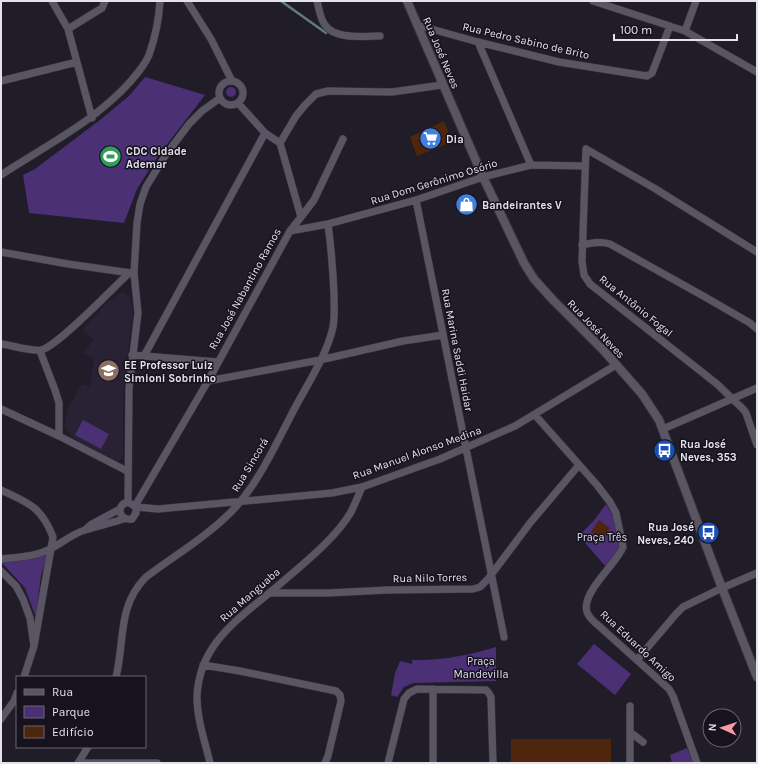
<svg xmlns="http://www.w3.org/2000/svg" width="758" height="764" viewBox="0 0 758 764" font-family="Karla,sans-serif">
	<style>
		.built { fill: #282234 }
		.green { fill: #4b3075 }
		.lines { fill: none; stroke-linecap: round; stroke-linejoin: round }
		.stream { stroke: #5f7b7e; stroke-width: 2.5 }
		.building { fill: #4e260e }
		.minor-casing { stroke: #3a3741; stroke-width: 8 }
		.tertiary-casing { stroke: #3a3741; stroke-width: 10 }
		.minor { stroke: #595563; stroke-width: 7 }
		.tertiary { stroke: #595563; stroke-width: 8 }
		.labels { text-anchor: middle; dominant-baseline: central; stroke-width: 3; stroke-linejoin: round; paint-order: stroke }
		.street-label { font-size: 11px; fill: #e5e2eb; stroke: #16131e }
		.poi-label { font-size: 11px; font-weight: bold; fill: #e5e2eb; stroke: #16131e; text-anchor: start }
		.park-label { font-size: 11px; fill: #e2dcf1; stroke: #16131e }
	</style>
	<rect width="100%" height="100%" fill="#201c28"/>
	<path class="built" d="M124,293L131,298L133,312L123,391V458L119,461L112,459L71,437L65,425L67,410L82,384L90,387L94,359L84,353L93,340L83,329L107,303L119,294Z"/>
	<path class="green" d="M145,77L205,95L158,156L137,189L124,223L29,213L23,175L35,169L100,120L129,96Z
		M226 92a5 5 0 1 1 10 0a5 5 0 1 1-10 0Z
		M83,420L109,434L101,449L75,435Z
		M606,504C613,515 623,536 618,549C616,555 610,561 606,567L579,536L596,518Z
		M48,552L41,575L36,618L25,588L1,562Z
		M594,644L631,674L615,695L577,664Z
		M496,647V681L414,683L404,687L397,697L391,695L395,673L400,661L412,664V660C441,661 469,655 496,647Z
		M687,748L693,763H672L670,755Z"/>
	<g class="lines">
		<path class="stream" d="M281,1L326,33"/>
	</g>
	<path class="building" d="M444,121L452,142L417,156L410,137Z
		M599,520L610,528L602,539L591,532Z
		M511,739H611V763H511Z"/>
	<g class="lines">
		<defs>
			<path id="minor" d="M52,1L68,29L92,118
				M187,1L211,39L232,81
				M317,1C319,8 320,19 325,25C335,40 364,36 380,36
				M593,1L685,31L757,72
				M417,25L478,42L559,62L647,76L652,73L670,26
				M68,29L102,8L105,1
				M685,31L696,1
				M478,42L531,165
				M219 93a12 12 0 1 1 24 0a12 12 0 1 1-24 0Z
				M1,81L77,62
				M280,143L296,116L305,105L316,94L328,91L392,92L442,85
				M1,175C45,146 94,122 130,82C137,74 145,65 149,55C155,38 159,19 160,1
				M416,200L504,637
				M301,217L314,200L343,139
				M290,231L328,224L416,200L483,177L531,165L585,166
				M582,245C592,243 600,241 610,244L705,297L750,323L757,329
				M1,252L68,264L131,273
				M757,252L654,188L586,149L582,261L584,275L590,284L717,384L743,409L746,413L757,445
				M1,344C10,345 34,352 41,350C57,347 114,287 129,273
				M40,351L55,390L59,403V436
				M132,355L218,362
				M144,356L265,133
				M208,381L320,360L403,341L443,335
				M1,409L59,436L127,471
				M535,415L597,485L610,502L616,513L623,547C616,565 581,592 587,612C589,618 594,622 599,626L669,689L673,696L697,763
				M663,429L757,388
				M1,490C28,503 41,506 53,537L34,646
				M128,502L129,388L138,313L134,273L137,223L140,204L146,187L165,156L189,124L202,111L220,98
				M135,506L208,381L290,231L301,217L280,143L265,133L238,103
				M136,507V513L132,519C119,521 115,505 128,502L136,507L158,509L332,493L362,487L440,459L515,426L616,365
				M85,530L92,524L120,509
				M1,559C17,557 35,557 50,549C62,543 72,534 85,530C98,526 111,523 124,519
				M1,571L16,586L23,599L30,618L34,646L24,677
				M270,593H327L388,590L473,589L480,587L488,579L530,523L579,465
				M637,660L676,614L683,607L722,588L757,573
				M203,665L240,671L336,691L340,695L341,701L328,756L325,763
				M116,677C125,641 117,606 146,577C174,556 206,537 231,512C259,484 278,439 297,404C310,380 327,354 333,327C335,316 334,305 334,294C333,270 331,247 328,224
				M433,689V763
				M1,719L14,701L17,693
				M630,732L643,742
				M78,763L88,747
				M79,763H157
				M210,763C205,741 197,720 197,697C199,641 242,617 280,584C303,564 336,538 351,512C355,504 358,496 362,487
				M388,763L404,699L409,693L417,689L486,690L488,692L491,697L493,763
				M630,763V706"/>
			<path id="tertiary" d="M407,1L483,177L524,263L534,279L553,300L605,352L642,394L659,420L722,588L757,677"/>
		</defs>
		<use href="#minor" class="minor-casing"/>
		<use href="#tertiary" class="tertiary-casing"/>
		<use href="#minor" class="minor"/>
		<use href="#tertiary" class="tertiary"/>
	</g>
	<defs>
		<symbol id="supermarket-disc" viewBox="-11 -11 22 22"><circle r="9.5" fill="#3f7fe0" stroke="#16131e"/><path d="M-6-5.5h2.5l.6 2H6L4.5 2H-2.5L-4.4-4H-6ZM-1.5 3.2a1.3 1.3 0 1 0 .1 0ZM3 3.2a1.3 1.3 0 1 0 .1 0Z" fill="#fff"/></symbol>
		<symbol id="stadium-disc" viewBox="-11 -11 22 22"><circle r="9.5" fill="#2e9e5b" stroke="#16131e"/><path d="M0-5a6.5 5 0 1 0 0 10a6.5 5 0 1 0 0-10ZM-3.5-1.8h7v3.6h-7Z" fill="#fff"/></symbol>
		<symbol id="shop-disc" viewBox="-11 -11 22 22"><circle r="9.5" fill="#3f7fe0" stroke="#16131e"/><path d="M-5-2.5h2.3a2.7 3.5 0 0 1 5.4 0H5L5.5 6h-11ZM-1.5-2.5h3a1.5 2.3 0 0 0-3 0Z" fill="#fff"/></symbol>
		<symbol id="school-disc" viewBox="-11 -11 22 22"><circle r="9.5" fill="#8d6e63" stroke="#16131e"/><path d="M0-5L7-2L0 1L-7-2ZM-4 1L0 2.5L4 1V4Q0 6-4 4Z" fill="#fff"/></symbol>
		<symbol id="bus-disc" viewBox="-11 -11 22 22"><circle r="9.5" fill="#1a4fb4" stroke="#16131e"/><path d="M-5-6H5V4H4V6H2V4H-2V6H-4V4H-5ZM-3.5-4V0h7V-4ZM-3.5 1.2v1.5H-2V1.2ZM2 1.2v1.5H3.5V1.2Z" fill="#fff"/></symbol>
	</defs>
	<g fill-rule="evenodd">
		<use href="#supermarket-disc" x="418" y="126" width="25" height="25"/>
		<use href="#stadium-disc" x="98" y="144" width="25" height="25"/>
		<use href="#shop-disc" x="454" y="192" width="25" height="25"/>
		<use href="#school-disc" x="96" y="358" width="25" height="25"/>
		<use href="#bus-disc" x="652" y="438" width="25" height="25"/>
		<use href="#bus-disc" x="696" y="520" width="25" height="25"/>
	</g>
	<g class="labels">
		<g class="street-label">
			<text transform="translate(526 41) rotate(13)">Rua Pedro Sabino de Brito</text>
			<text transform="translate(441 53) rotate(67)">Rua José Neves</text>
			<text transform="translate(434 182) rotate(-17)">Rua Dom Gerônimo Osório</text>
			<text transform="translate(245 289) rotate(-61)">Rua José Nabantino Ramos</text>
			<text transform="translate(636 306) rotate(39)">Rua Antônio Fogal</text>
			<text transform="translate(596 329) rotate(46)">Rua José Neves</text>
			<text transform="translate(457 350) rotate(79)">Rua Marina Saddi Haidar</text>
			<text transform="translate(417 453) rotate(-20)">Rua Manuel Alonso Medina</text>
			<text transform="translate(250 465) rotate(-59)">Rua Sincorá</text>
			<text transform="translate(430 578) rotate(-1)">Rua Nilo Torres</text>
			<text transform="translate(250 595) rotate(-41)">Rua Manguaba</text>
			<text transform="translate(638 646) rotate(43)">Rua Eduardo Amigo</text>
		</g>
		<g class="poi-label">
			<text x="446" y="139">Dia</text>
			<text x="126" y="151">CDC Cidade<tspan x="126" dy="13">Ademar</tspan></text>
			<text x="482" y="205">Bandeirantes V</text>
			<text x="124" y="365">EE Professor Luiz<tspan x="124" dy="13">Simioni Sobrinho</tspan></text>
			<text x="680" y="444">Rua José<tspan x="680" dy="13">Neves, 353</tspan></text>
			<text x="694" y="527" text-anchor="end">Rua José<tspan x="694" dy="13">Neves, 240</tspan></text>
		</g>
		<g class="park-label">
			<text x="602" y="537">Praça Três</text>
			<text x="481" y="661">Praça<tspan x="481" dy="13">Mandevilla</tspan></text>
		</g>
	</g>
	<rect width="758" height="764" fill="none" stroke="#e5e2eb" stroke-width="4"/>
	<rect x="16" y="676" width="130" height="72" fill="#16131e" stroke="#696670"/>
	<rect x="24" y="689" width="20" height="6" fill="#595563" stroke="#696670"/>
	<text x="52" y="696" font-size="12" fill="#e5e2eb">Rua</text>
	<rect x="24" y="706" width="20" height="12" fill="#4b3075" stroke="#696670"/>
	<text x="52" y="716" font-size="12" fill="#e5e2eb">Parque</text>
	<rect x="24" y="726" width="20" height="12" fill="#4e260e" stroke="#696670"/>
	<text x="52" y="736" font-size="12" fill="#e5e2eb">Edifício</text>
	<g transform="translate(722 728) rotate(273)"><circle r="19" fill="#16131e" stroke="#696670"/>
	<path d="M0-3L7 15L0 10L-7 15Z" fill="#f49aa4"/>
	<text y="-6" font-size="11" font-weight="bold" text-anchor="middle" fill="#e5e2eb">N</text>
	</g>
	<path d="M614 34v6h123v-6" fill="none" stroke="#e5e2eb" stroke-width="2"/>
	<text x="620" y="34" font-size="12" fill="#e5e2eb" stroke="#16131e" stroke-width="3" paint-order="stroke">100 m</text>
</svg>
